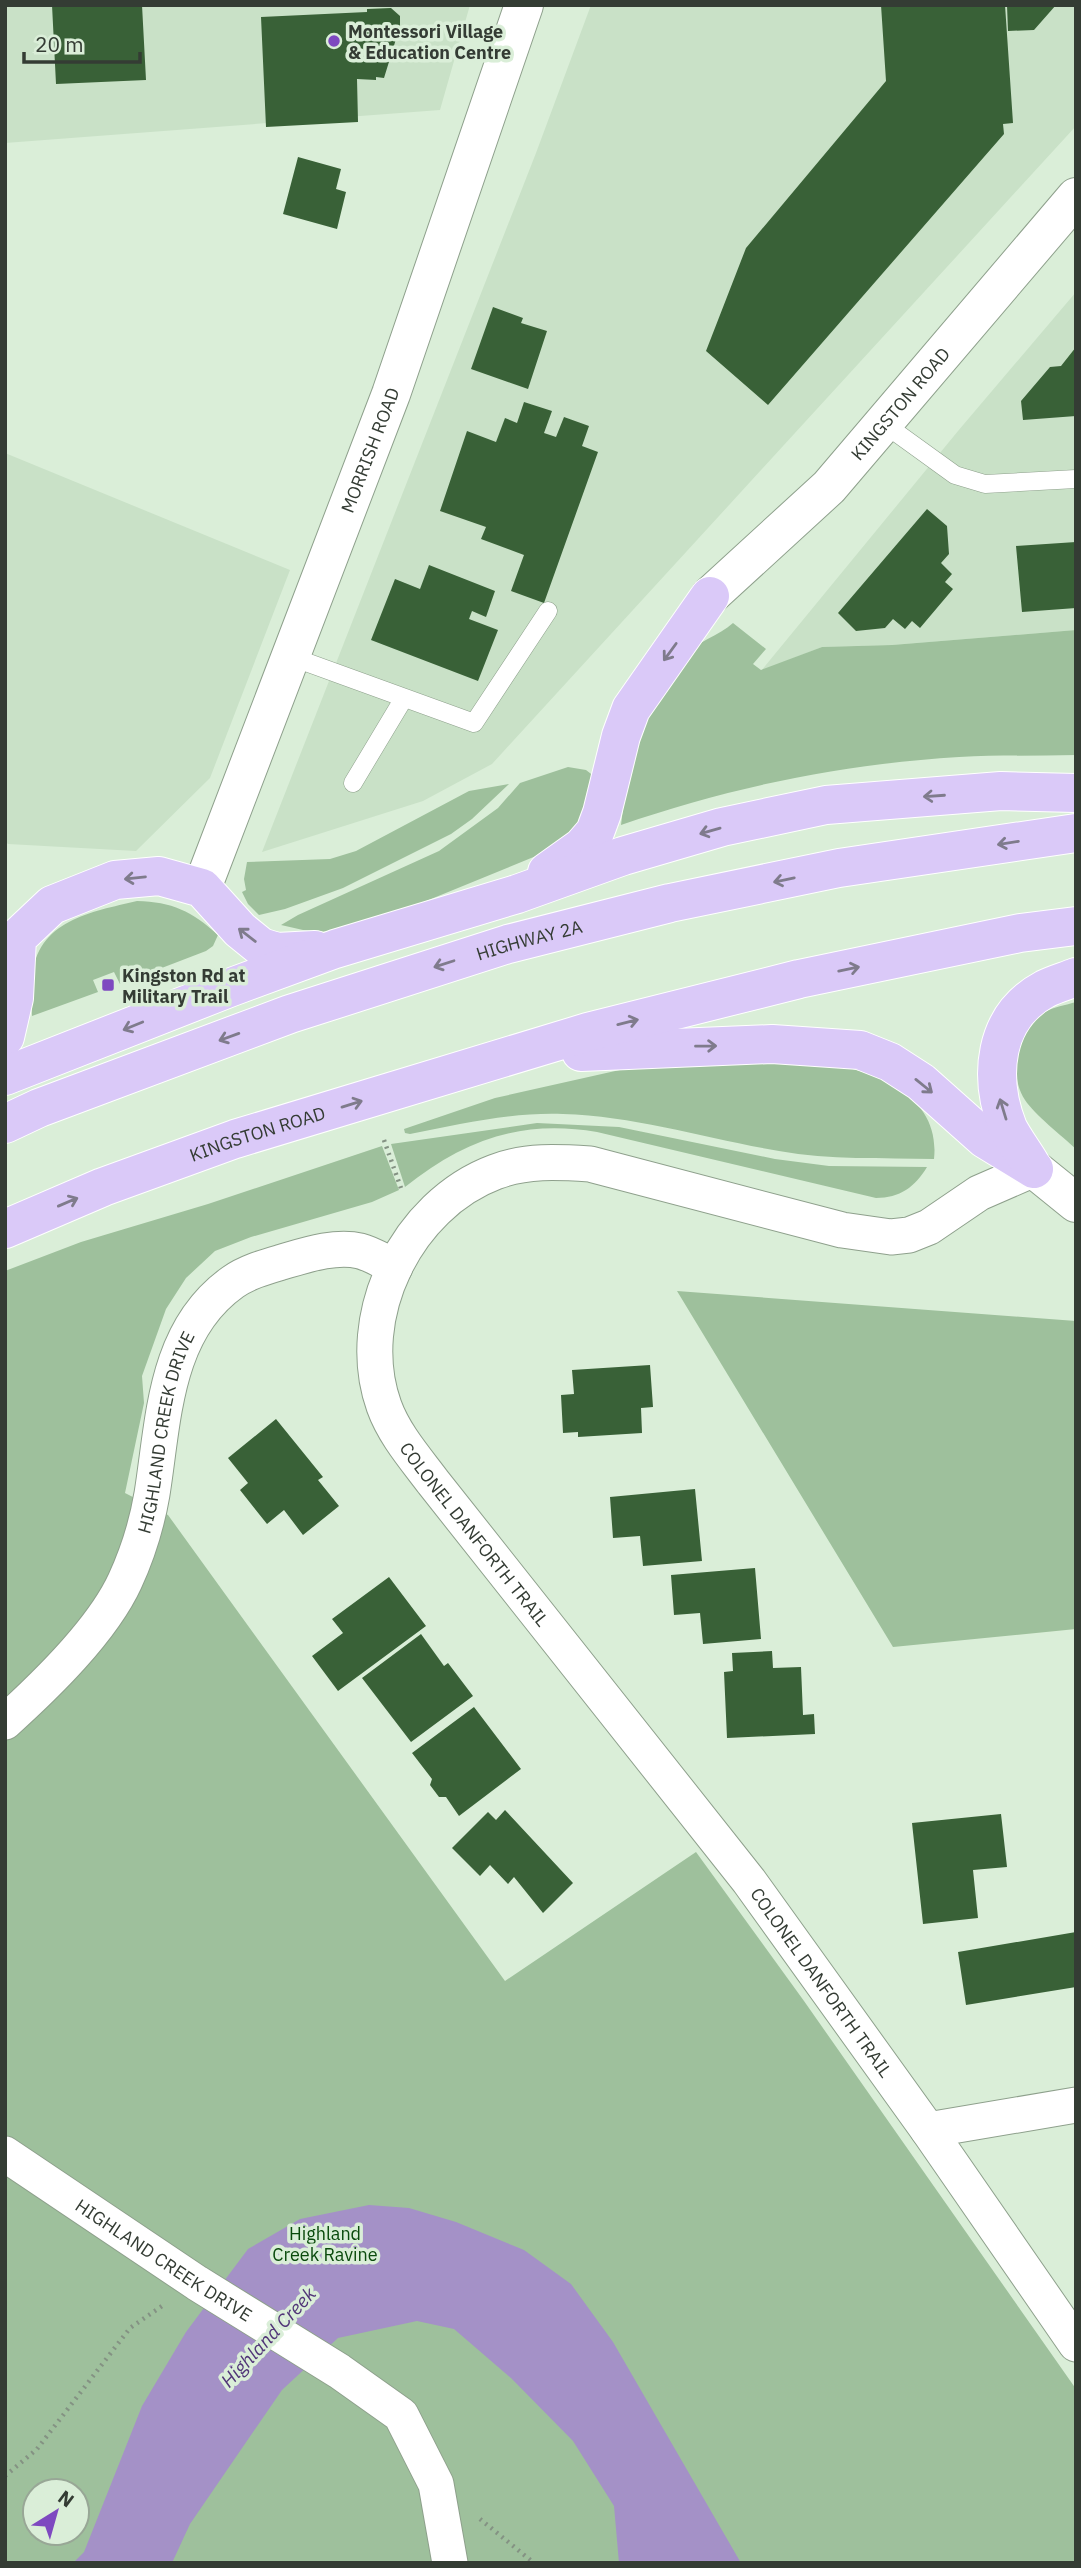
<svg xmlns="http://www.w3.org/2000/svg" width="1081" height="2568" viewBox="0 0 1081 2568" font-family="'IBM Plex Sans',sans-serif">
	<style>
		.built { fill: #c9e1c7 }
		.green { fill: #9ec09c; fill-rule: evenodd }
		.water { fill: #a491c7 }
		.building { fill: #396137 }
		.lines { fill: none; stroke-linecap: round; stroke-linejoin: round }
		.lane-casing { stroke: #8ea08c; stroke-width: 19 }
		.street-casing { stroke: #8ea08c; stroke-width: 37 }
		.secondary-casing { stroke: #8ea08c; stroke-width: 40 }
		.primary-casing { stroke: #fff; stroke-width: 40 }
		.path { stroke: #849283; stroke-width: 4.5; stroke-dasharray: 2 5; stroke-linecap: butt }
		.lane { stroke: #fff; stroke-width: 18 }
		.street { stroke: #fff; stroke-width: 35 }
		.secondary { stroke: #fff; stroke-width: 38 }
		.primary { stroke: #dac9f8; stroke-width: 38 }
		.oneway { stroke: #7f7b8c }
		.poi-dot { fill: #7e49c0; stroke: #daeed8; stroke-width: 2.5 }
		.labels { text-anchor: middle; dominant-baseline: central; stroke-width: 7; stroke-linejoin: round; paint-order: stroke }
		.poi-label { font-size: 18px; font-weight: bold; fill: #343c34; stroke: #daeed8; text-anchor: start }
		.street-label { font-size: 18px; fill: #343c34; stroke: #daeed8 }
		.park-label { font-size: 18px; fill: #0a4a0c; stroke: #daeed8 }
		.water-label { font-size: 19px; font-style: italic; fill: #513578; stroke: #daeed8 }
	</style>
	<rect width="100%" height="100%" fill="#daeed8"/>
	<path class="built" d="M5,5H470L440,110L5,143Z
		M591,5H1076V126L492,764L423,801L262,852L536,153Z
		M1076,292V630L892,645L822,647L761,671L958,431Z
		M5,453L290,570L210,778L136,851L8,844L5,841Z"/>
	<path class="green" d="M733,623L766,649L753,664L761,670L822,647L892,645L1076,630V755C1037,756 998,755 959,757C844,764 730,787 621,825C627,769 646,698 684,656C697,641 719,636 733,623Z
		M568,767L586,770L595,777L577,826L559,842L536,856L409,908L331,932L303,930L281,925L298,915L439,851L498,808L520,783Z
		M509,784L472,819L451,834L343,888L285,909L259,915L248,904L242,892L246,890L244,879L247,862L330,859L356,851L469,791Z
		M137,901C172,902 192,911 218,935L213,946L206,951L120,984L114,972L93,980L98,992L32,1016C32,1004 30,990 32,978C37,920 91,912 137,901Z
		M1076,1002V1149C1062,1136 1034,1114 1025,1100C1007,1073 1018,1028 1045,1012C1053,1007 1066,1005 1076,1002Z
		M675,1062L822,1063C875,1070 941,1095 934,1159C882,1158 830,1160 779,1151C707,1139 636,1116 563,1114C512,1112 461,1124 410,1134L405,1133L404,1129L495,1098L642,1065Z
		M537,1123L619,1127L775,1159L829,1166L927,1167C915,1187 900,1198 876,1198L597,1132C521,1119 464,1140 405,1187L391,1144Z
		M382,1146L399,1190L372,1202L251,1237L215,1251L186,1278L166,1309L142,1376L144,1403L125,1493L168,1515L505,1981L696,1852L804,2001L1076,2389V2563H5V1271L81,1242L208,1204ZM35,2491H77V2533H35Z
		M677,1291L1076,1321V1629L893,1647Z"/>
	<path class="water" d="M369,2205L409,2208L456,2222L524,2250L571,2284L613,2342L741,2563H619L614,2506L573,2441L511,2378L454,2329L417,2321L338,2338L282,2390L190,2524L172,2563H73L84,2552L142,2406L186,2332L248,2249L300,2219Z"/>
	<path class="building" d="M52,5H142L146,80L56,84Z
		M881,5H1005L1013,123L1003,124L1004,134L768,405L706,351L746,248L886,81Z
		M1007,5H1056L1034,30L1008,31Z
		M391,8L400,16V26L384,78L376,77V80L357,79L358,122L266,127L261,17L367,12V9Z
		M298,157L341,169L336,189L346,192L337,229L283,214Z
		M493,307L523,318L521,323L547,331L528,389L471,369Z
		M1076,347V416L1023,420L1021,401L1050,367L1061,366Z
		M524,402L552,411L544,433L556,437L564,417L589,426L582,446L598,452L544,603L511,591L524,555L481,539L486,527L440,511L467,431L496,442L505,418L517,423Z
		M927,509L947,526L949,554L941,563L952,574L945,582L953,589L920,628L912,621L905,629L893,619L885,628L856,631L838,613Z
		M1076,542V608L1022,612L1016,546Z
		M429,565L495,591L486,617L472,611L469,619L498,630L478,681L371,640L395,579L420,589Z
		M650,1365L653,1407L641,1408L642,1433L578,1437V1432L563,1433L561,1395L574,1394L572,1370Z
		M276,1419L323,1477L318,1480L339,1506L303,1535L284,1510L267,1524L240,1490L248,1483L228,1458Z
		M695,1489L702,1561L643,1566L640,1536L613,1538L610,1497Z
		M755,1568L761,1639L703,1644L700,1613L674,1615L671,1575Z
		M389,1577L426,1626L338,1691L312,1656L343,1633L332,1619Z
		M421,1634L444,1666L448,1663L473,1696L411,1742L362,1678Z
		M772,1651L773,1668L801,1667L803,1715L814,1714L815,1734L727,1738L724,1672L733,1671L732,1653Z
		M474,1707L521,1769L459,1816L446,1797H439L430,1785L432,1779L412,1753Z
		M505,1810L573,1883L543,1913L514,1877L508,1884L490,1865L480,1876L452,1848L488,1812L496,1820Z
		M1001,1814L1007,1867L973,1870L978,1918L923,1924L912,1823Z
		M1076,1932V1987L966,2005L958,1952Z"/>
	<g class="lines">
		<defs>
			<path id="lane" d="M883,423L955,475L985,484L1076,479
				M292,657L474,723L548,611
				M353,783L404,698"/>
			<g id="street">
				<path id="s1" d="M1034,1169L979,1193L929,1227L909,1235L891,1237L842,1230L590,1164C558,1162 526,1160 495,1172C407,1205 352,1316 384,1406C394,1434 415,1458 433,1482L749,1881L928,2130L1076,2344"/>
				<path id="s2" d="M5,1722C46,1685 102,1631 125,1581C137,1555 147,1523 152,1494C164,1419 164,1331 233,1282C247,1272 265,1267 282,1262C306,1255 336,1245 360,1251C372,1254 384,1262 395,1267"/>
				<path d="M928,2130L1076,2105"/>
				<path id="s3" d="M5,2154L197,2283L339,2371L401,2415L436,2484L450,2563"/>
			</g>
			<g id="secondary">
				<path id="s4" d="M710,596L829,487L1076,197"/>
				<path id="s5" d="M202,888L391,394L524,5"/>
				<path d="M1034,1169L1076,1203"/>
			</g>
			<g id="primary">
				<path d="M547,872L582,847L595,832L602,813L621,736L631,709L710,596"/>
				<path d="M5,1037L14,998L17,938L52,905L115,880L159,876L202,888L240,930L261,947L277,952L315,950"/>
				<path d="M581,1052L772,1044L860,1050L890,1062L921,1082L985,1139L1034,1169"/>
				<path d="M5,1076L229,988L335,949L517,894L623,856L722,827L826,805L1001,791L1076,793"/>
				<path id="s6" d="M5,1124L39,1108L290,1014L508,944L670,903L839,868L1076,833"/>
				<path d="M1031,1165C1024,1153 1014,1140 1008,1128C988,1077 993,1017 1045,989C1055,984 1066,981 1076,977"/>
				<path id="s7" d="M5,1229L103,1187L235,1139L588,1032L799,979L1020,933L1076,926"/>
			</g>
		</defs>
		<use href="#lane" class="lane-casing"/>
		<use href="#street" class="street-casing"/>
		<use href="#secondary" class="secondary-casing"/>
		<use href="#primary" class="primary-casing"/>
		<path class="path" d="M384,1140L402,1191
			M5,2476L37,2449L130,2328L165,2304
			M480,2519L534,2563"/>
		<use href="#lane" class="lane"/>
		<use href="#street" class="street"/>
		<use href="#secondary" class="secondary"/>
		<use href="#primary" class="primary"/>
	</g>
	<defs><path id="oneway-shaft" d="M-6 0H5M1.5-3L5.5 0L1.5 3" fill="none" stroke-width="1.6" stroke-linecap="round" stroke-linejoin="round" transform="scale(1.75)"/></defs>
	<g class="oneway">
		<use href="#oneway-shaft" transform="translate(670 652) rotate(126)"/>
		<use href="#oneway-shaft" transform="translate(934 796) rotate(176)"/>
		<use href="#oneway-shaft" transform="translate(710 831) rotate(164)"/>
		<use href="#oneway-shaft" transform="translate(1008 843) rotate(171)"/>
		<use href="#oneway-shaft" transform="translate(135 878) rotate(174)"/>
		<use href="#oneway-shaft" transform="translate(784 880) rotate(168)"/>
		<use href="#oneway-shaft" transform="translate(247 935) rotate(-142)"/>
		<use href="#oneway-shaft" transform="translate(444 964) rotate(162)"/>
		<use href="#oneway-shaft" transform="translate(849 969) rotate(-12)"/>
		<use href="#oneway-shaft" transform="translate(628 1022) rotate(-14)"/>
		<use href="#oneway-shaft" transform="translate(133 1026) rotate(158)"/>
		<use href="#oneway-shaft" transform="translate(229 1037) rotate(160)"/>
		<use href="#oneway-shaft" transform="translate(706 1046) rotate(-1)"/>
		<use href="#oneway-shaft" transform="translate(924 1086) rotate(39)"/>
		<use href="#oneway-shaft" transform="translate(352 1104) rotate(-17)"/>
		<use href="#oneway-shaft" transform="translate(1003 1109) rotate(-107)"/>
		<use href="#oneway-shaft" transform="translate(68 1202) rotate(-23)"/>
	</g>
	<g class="poi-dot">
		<circle cx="334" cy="41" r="7"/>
		<rect x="101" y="978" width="14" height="14" rx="3.5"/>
	</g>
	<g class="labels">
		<g class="poi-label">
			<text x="348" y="31">Montessori Village<tspan x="348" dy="21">&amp; Education Centre</tspan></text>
			<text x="122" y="975">Kingston Rd at<tspan x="122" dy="21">Military Trail</tspan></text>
		</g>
		<g class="street-label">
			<text stroke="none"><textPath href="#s4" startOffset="271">KINGSTON ROAD</textPath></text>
			<text stroke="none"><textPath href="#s5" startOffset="469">MORRISH ROAD</textPath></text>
			<text stroke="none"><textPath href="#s6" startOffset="556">HIGHWAY 2A</textPath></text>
			<text stroke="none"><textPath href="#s7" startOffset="270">KINGSTON ROAD</textPath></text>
			<text stroke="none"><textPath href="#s2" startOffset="341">HIGHLAND CREEK DRIVE</textPath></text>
			<text stroke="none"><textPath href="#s1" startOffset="1008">COLONEL DANFORTH TRAIL</textPath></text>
			<text stroke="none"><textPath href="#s1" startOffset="1575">COLONEL DANFORTH TRAIL</textPath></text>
			<text stroke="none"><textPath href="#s3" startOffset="191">HIGHLAND CREEK DRIVE</textPath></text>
		</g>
		<g class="park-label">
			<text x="325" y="2233">Highland<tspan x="325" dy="21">Creek Ravine</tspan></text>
		</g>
		<g class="water-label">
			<text transform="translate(268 2337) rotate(-47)">Highland Creek</text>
		</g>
	</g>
	<rect width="1081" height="2568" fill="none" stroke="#343c34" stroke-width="14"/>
	<g transform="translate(56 2512) rotate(37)"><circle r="33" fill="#daeed8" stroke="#98a796" stroke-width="2"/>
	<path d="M0-5L12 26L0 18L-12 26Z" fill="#7e49c0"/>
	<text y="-10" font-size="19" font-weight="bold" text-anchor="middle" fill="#343c34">N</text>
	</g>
	<path d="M24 52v10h116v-10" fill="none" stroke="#343c34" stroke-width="3.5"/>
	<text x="35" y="52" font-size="21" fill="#343c34" stroke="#daeed8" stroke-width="5" paint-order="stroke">20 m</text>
</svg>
